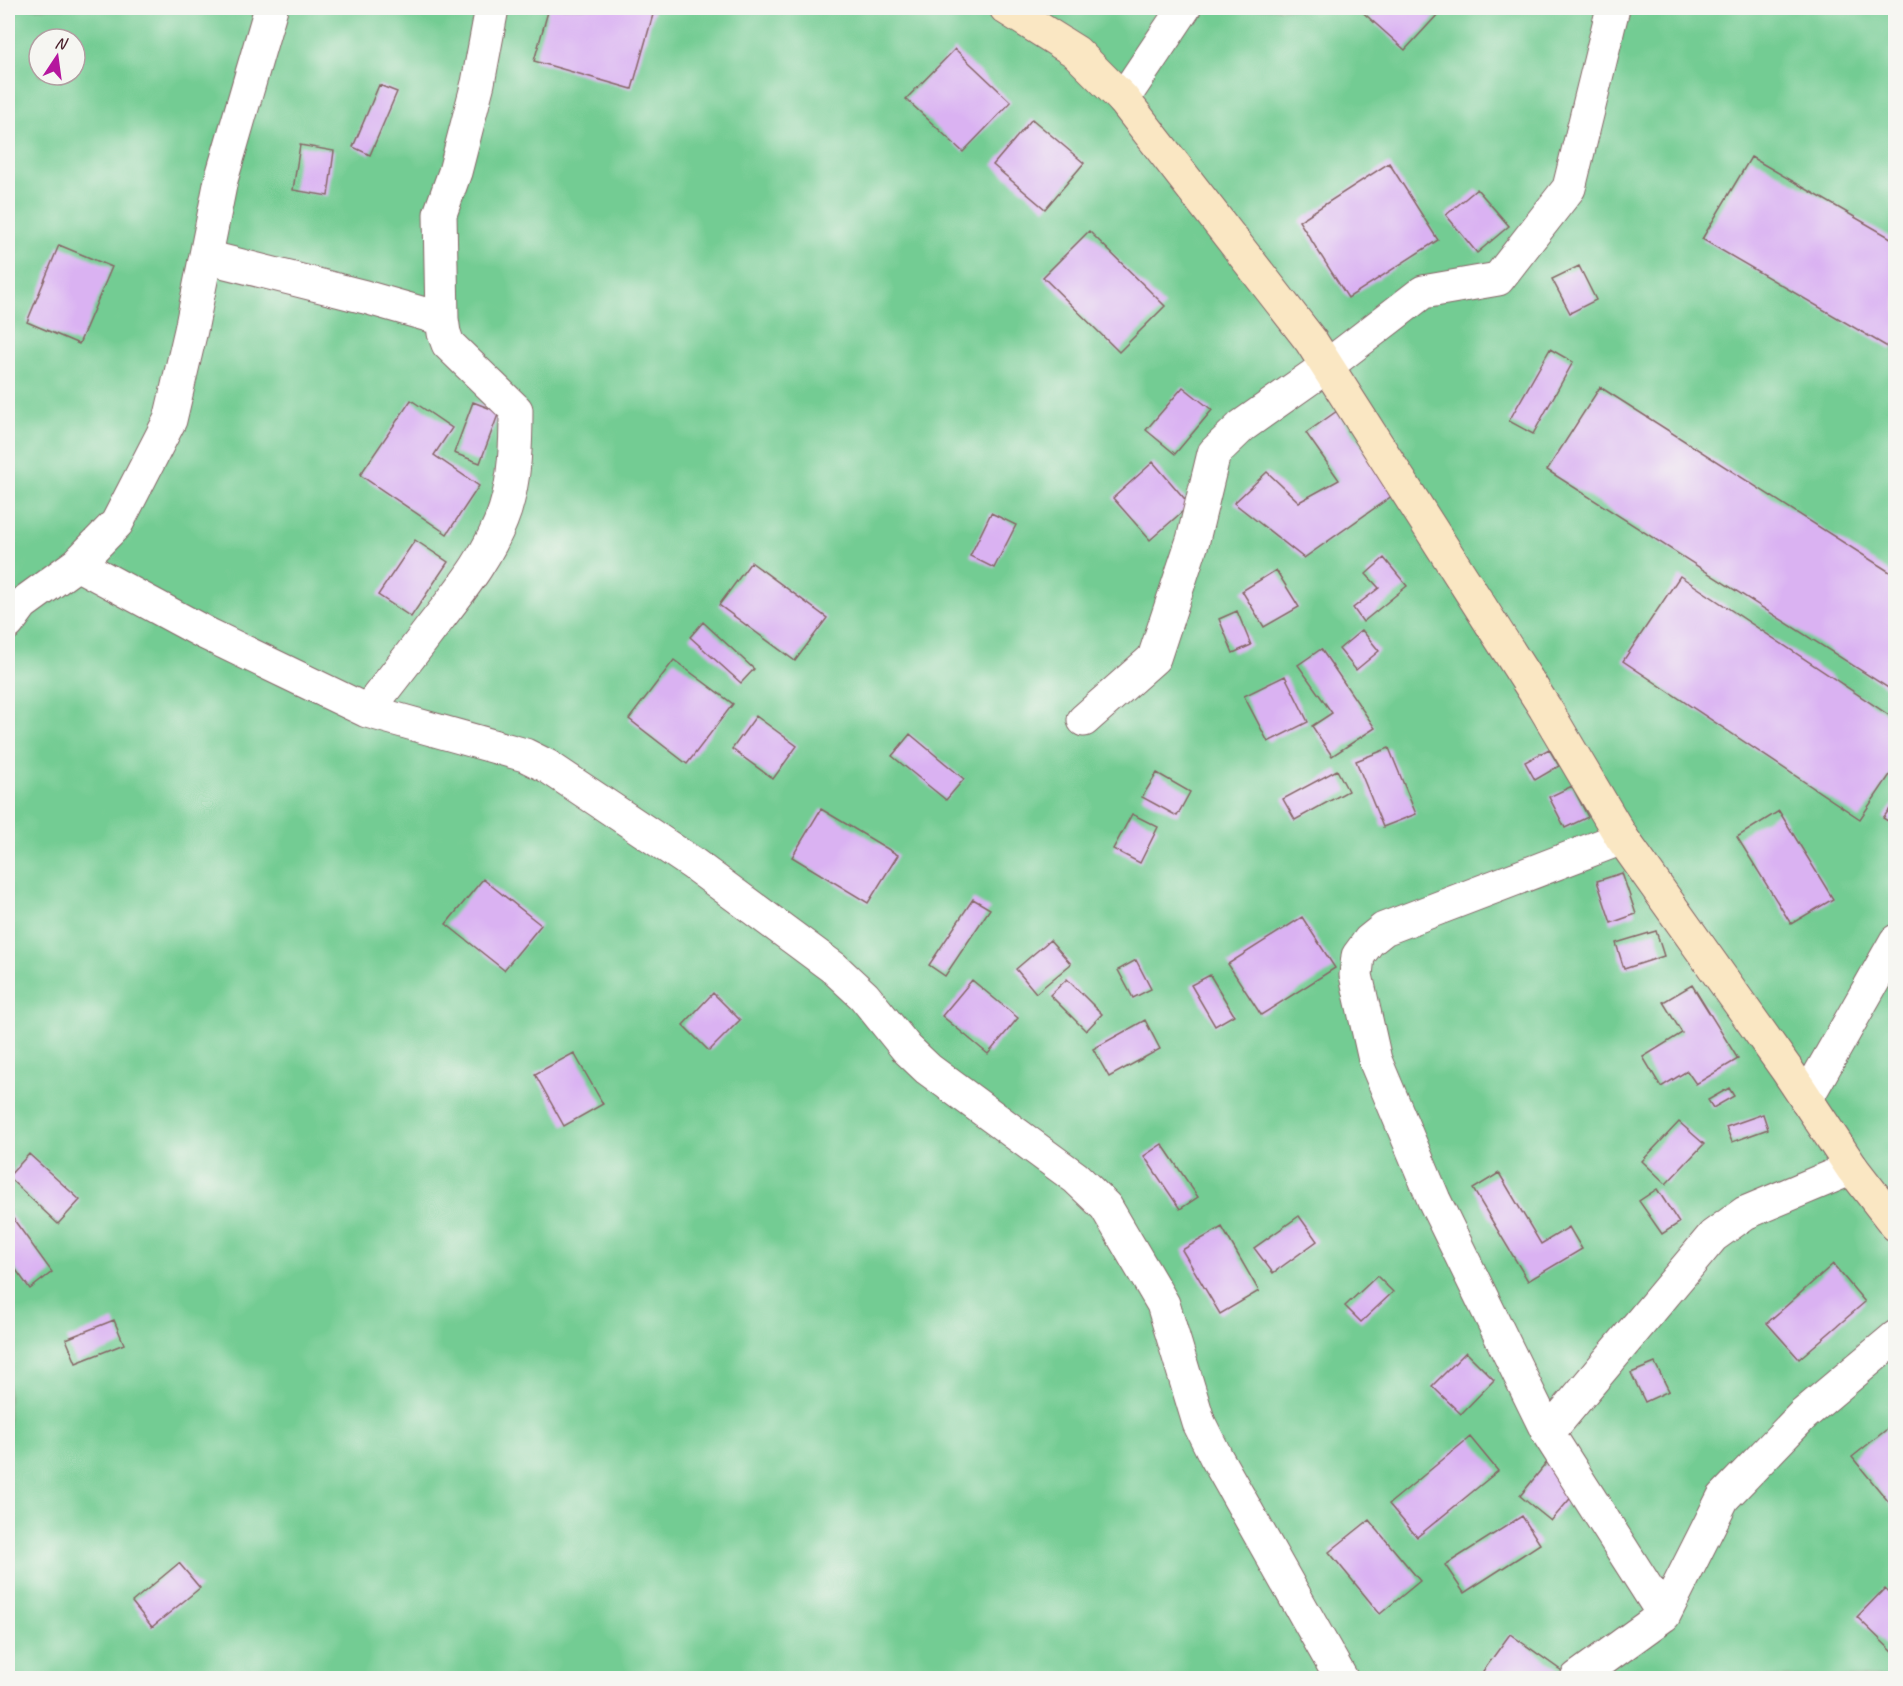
<svg xmlns="http://www.w3.org/2000/svg" width="1903" height="1686" viewBox="0 0 1903 1686" font-family="Caveat,sans-serif">
	<style>
		.green { fill: #73cc93; stroke: #5e765f; stroke-width: 1.5; fill-rule: evenodd }
		.building { fill: #dab2f2 }
		.lines { fill: none; stroke-linecap: round; stroke-linejoin: round }
		.street-casing { stroke: #866566; stroke-width: 35 }
		.secondary-casing { stroke: #866566; stroke-width: 35 }
		.street { stroke: #fff; stroke-width: 33 }
		.secondary { stroke: #fae7c3; stroke-width: 33 }
	</style>
	<rect width="100%" height="100%" fill="#f6f6f2"/>
	<filter id="ink" filterUnits="userSpaceOnUse"><feTurbulence type="fractalNoise" baseFrequency=".0167" numOctaves="2"/><feDisplacementMap in="SourceGraphic" scale="12" xChannelSelector="R" yChannelSelector="G"/><feConvolveMatrix kernelMatrix="1 2 1 2 8 2 1 2 1" color-interpolation-filters="sRGB"/></filter>
	<filter id="wash" filterUnits="userSpaceOnUse"><feTurbulence type="fractalNoise" baseFrequency=".008" numOctaves="4" result="noise"/><feDisplacementMap in="SourceGraphic" scale="24" xChannelSelector="R" yChannelSelector="G"/><feGaussianBlur stdDeviation="1.35" result="paint"/><feColorMatrix in="noise" values="0 0 0 0 0 0 0 0 0 0 0 0 0 0 0 0 0 1.4 0 .05"/><feComposite in="paint" operator="in"/></filter>
	<g filter="url(#wash)">
		<rect width="100%" height="100%" fill="#f4e7d5"/>
		<path class="green" d="M8,8H1895V1678H8ZM39,39H75V75H39Z"/>
		<g id="blocks">
			<path class="building" d="M549,8H642L654,11L632,89L534,61Z
				M1358,8H1432L1439,13L1405,50Z
				M955,49L1011,102L963,152L906,99Z
				M379,85L397,92L370,155L353,147Z
				M1032,119L1084,163L1045,209L993,165Z
				M300,145L334,151L328,196L293,190Z
				M1751,157L1896,241V343L1891,349L1702,239Z
				M1389,163L1438,240L1348,298L1299,221Z
				M1477,189L1509,226L1477,253L1446,215Z
				M1089,231L1165,306L1119,352L1043,277Z
				M59,245L112,267L79,344L27,322Z
				M1579,266L1596,300L1570,313L1552,279Z
				M1550,349L1573,362L1533,434L1509,421Z
				M1183,387L1212,410L1175,454L1146,430Z
				M1600,387L1896,576V693L1547,470Z
				M411,400L452,428L434,455L479,486L447,534L360,475Z
				M473,402L499,412L480,463L454,453Z
				M1337,411L1396,493L1304,558L1234,503L1267,472L1299,502L1339,480L1306,433Z
				M1153,462L1190,505L1150,540L1113,498Z
				M991,513L1016,525L994,568L970,556Z
				M415,540L448,562L411,617L378,595Z
				M1384,558L1407,586L1363,622L1353,608L1379,588L1366,574Z
				M751,562L827,618L795,661L719,605Z
				M1276,570L1299,607L1264,627L1242,591Z
				M1680,576L1896,720V766L1860,819L1623,661Z
				M1237,611L1251,645L1233,653L1219,619Z
				M703,622L754,669L741,683L690,637Z
				M1362,630L1379,651L1356,670L1339,649Z
				M1321,649L1375,728L1332,756L1312,726L1332,713L1298,665Z
				M674,660L733,704L687,764L629,719Z
				M1285,676L1308,722L1268,742L1244,696Z
				M756,716L797,746L773,779L732,749Z
				M910,734L964,779L946,800L892,756Z
				M1389,748L1416,814L1383,827L1356,761Z
				M1549,749L1559,766L1535,780L1525,762Z
				M1337,770L1348,791L1295,820L1283,799Z
				M1157,773L1190,792L1177,816L1142,797Z
				M1572,786L1588,817L1565,828L1549,797Z
				M1896,801V826L1883,818Z
				M821,809L898,855L868,903L792,857Z
				M1779,811L1833,899L1791,924L1737,837Z
				M1132,814L1158,827L1140,863L1113,849Z
				M1622,873L1636,914L1611,923L1597,881Z
				M483,879L541,925L504,970L446,924Z
				M973,899L990,909L945,976L929,965Z
				M1302,917L1335,968L1261,1015L1228,964Z
				M1656,931L1664,956L1624,969L1616,943Z
				M1050,940L1071,964L1036,993L1016,969Z
				M1136,960L1151,989L1133,998L1118,970Z
				M1210,975L1234,1015L1215,1026L1191,985Z
				M1067,979L1102,1014L1086,1031L1050,995Z
				M972,980L1018,1018L988,1054L942,1016Z
				M1692,985L1738,1059L1696,1084L1687,1071L1661,1087L1643,1057L1682,1033L1663,1002Z
				M713,993L740,1020L709,1051L683,1025Z
				M1145,1020L1160,1049L1109,1077L1093,1049Z
				M574,1053L603,1104L564,1126L535,1074Z
				M1729,1088L1734,1096L1713,1108L1708,1100Z
				M1763,1114L1768,1129L1732,1142L1726,1127Z
				M1679,1122L1704,1144L1666,1184L1642,1161Z
				M1162,1144L1198,1197L1180,1209L1144,1156Z
				M29,1154L80,1200L58,1224L8,1177Z
				M1499,1173L1541,1244L1569,1227L1582,1249L1528,1281L1473,1189Z
				M1657,1189L1679,1223L1662,1234L1639,1201Z
				M9,1213L52,1272L30,1289L8,1259V1214Z
				M1299,1216L1317,1241L1273,1273L1254,1248Z
				M1222,1227L1259,1291L1220,1314L1182,1250Z
				M1833,1264L1865,1302L1799,1359L1767,1323Z
				M1377,1276L1393,1292L1361,1322L1345,1306Z
				M114,1320L124,1344L76,1363L66,1339Z
				M1466,1352L1494,1380L1461,1414L1432,1386Z
				M1655,1363L1669,1391L1645,1402L1631,1373Z
				M1896,1422V1511L1852,1457Z
				M1470,1437L1498,1471L1417,1537L1389,1504Z
				M1548,1461L1580,1487L1551,1521L1520,1496Z
				M1522,1516L1540,1544L1464,1593L1445,1565Z
				M1369,1520L1420,1581L1380,1614L1329,1552Z
				M179,1563L200,1588L152,1627L132,1602Z
				M1885,1588L1896,1598V1655L1857,1617Z
				M1510,1634L1569,1676L1567,1678H1478Z"/>
		</g>
	</g>
	<g filter="url(#ink)">
		<use href="#blocks" fill-opacity="0" stroke="#866566" stroke-width="1.5"/>
		<g class="lines">
			<defs>
				<path id="street" d="M1123,99L1184,8
					M206,257L365,297L442,319
					M77,564L205,633L367,711L525,755L547,766L692,863L834,968L864,996L907,1049L928,1069L1076,1178L1106,1207L1163,1304L1199,1423L1216,1457L1341,1678
					M8,623L22,604L77,564L117,523L170,420L191,330L221,180L271,8
					M367,711C389,683 411,655 432,627C460,591 490,555 505,510C515,478 516,444 516,410L448,344L444,333L442,319L440,214L455,172L478,83L492,8
					M1084,720L1154,658L1193,540L1214,453L1242,426L1327,366L1423,292L1498,279L1569,188L1613,8
					M1622,838L1384,929L1369,941L1358,956L1356,975L1375,1060L1434,1200L1548,1433L1664,1615
					M1806,1099L1896,941
					M1548,1433L1713,1236L1745,1213L1852,1168
					M1577,1678L1664,1615L1723,1498L1803,1415L1896,1337"/>
				<path id="secondary" d="M1006,8L1076,52L1123,99L1311,341L1545,708L1622,838L1787,1070L1852,1168L1896,1225"/>
			</defs>
			<use href="#street" class="street-casing"/>
			<use href="#secondary" class="secondary-casing"/>
			<use href="#street" class="street"/>
			<use href="#secondary" class="secondary"/>
		</g>
	</g>
	<rect width="1903" height="1686" fill="none" stroke="#f6f6f2" stroke-width="30"/>
	<g transform="translate(57 57) rotate(13)"><circle r="28" fill="#f6f6f2" stroke="#b1a0a2" stroke-width="1.5"/>
	<path d="M0-4.5L10 22L0 15L-10 22Z" fill="#b5179e"/>
	<text y="-9" font-size="16" font-weight="bold" text-anchor="middle" fill="#4a1f2b">N</text>
	</g>
</svg>
